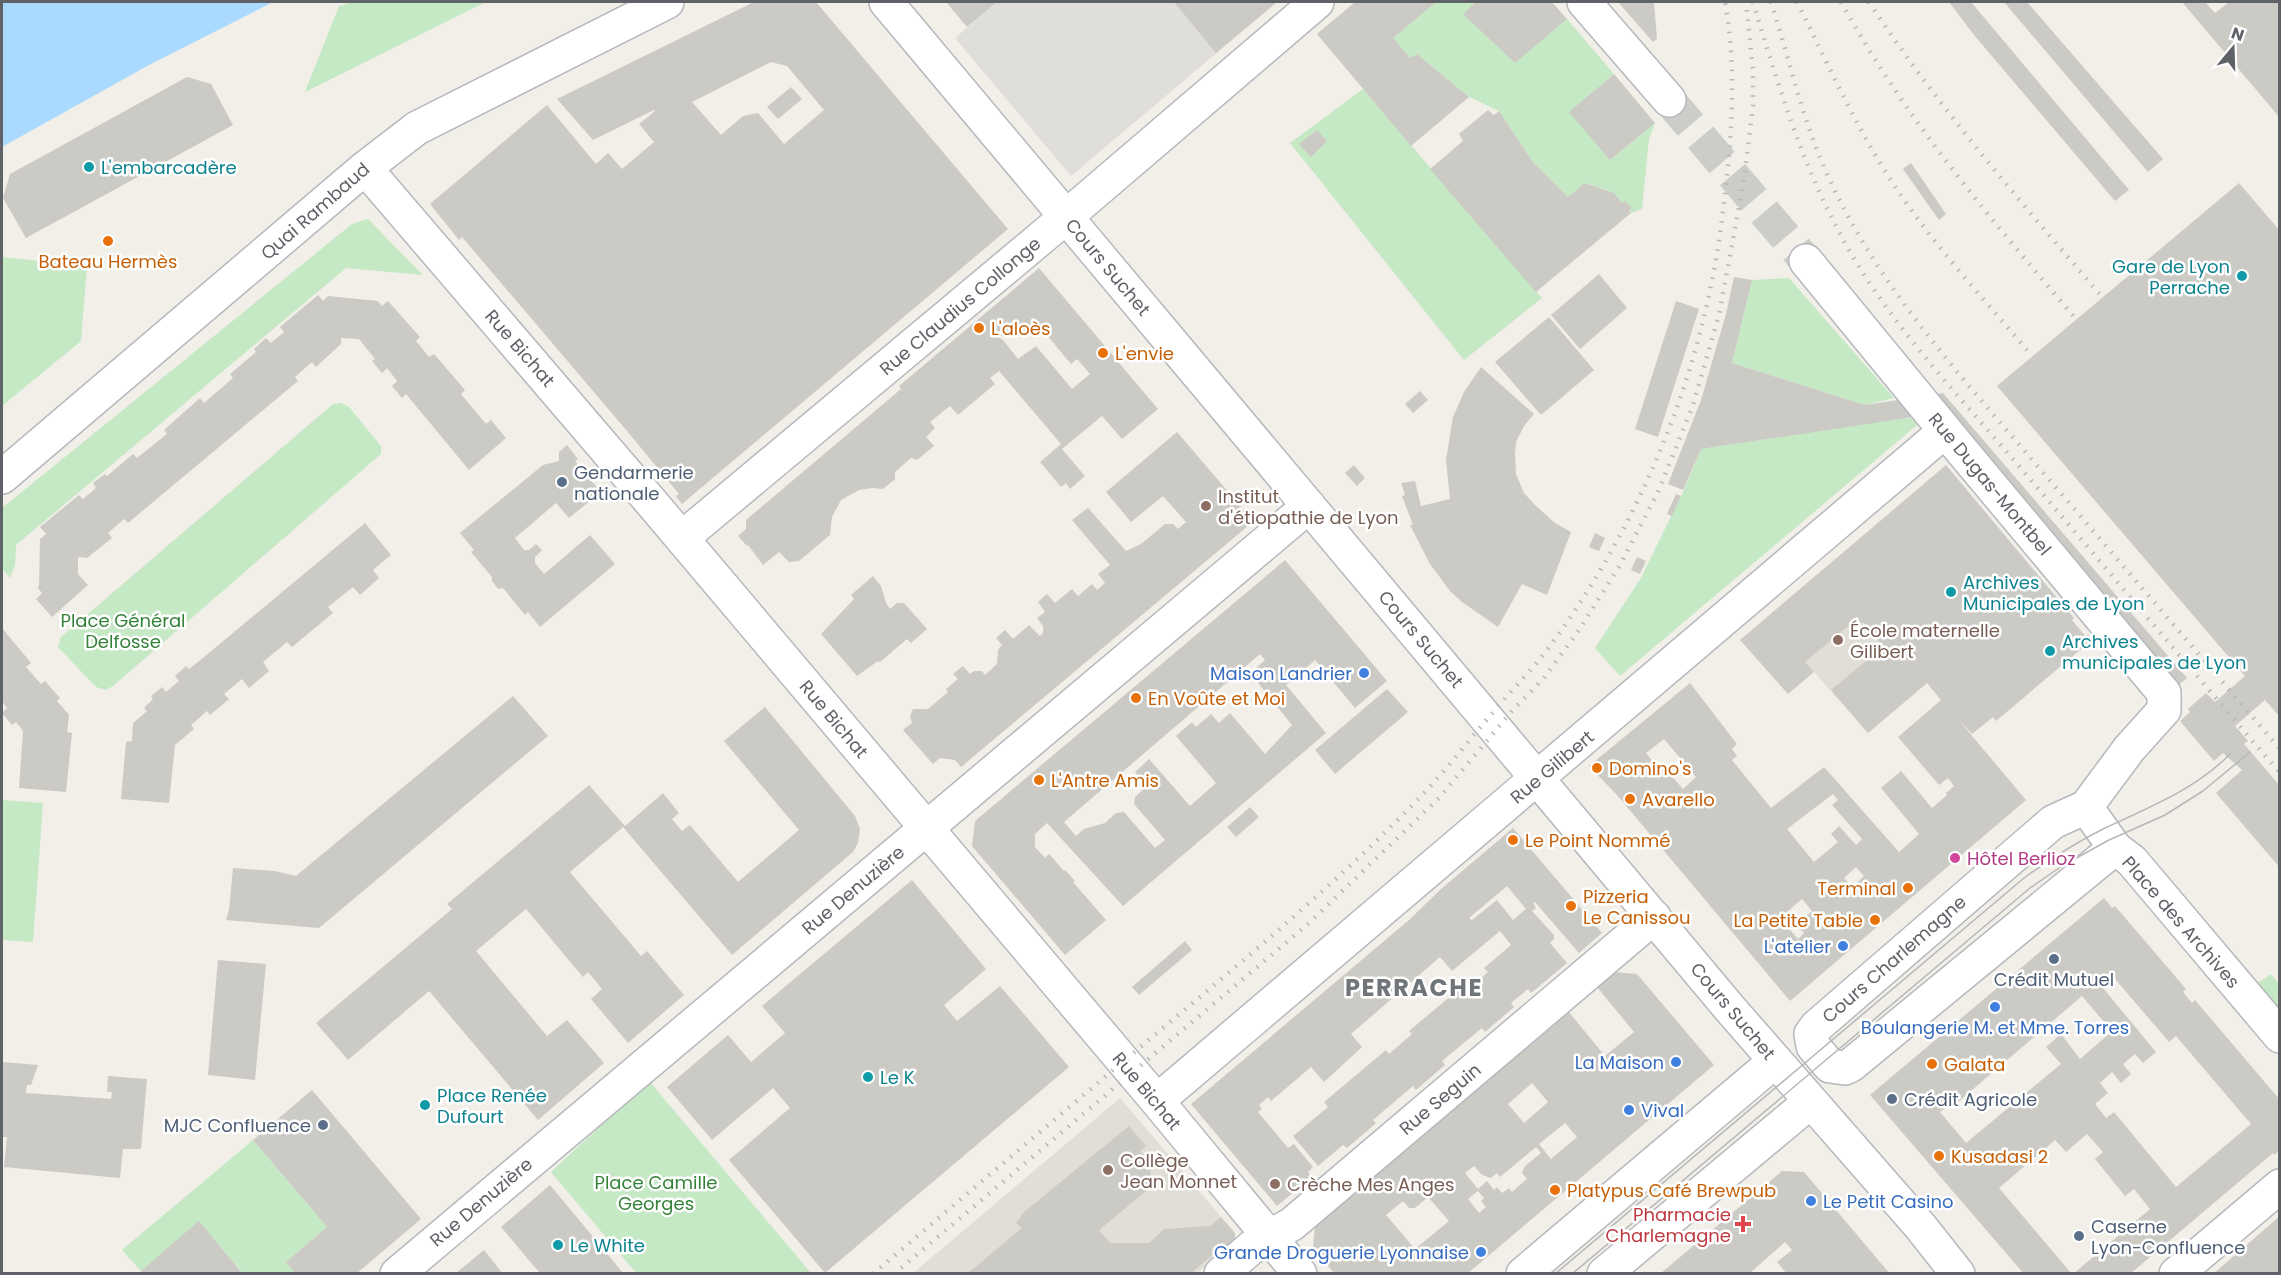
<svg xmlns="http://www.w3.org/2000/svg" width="2281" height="1275" viewBox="0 0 2281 1275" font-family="Poppins,sans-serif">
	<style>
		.industrial { fill: #e0deda }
		.education { fill: #e1ded6 }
		.green { fill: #c5e8c5 }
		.water { fill: #aadaff }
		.building { fill: #cccac5; fill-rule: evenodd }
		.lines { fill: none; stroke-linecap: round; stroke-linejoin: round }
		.minor-tunnel { stroke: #ccccc8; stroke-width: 33; stroke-dasharray: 33 16; stroke-linecap: butt }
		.minor-casing { stroke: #b5b8bc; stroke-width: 36 }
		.minor { stroke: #fff; stroke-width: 33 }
		.tram { stroke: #b6b7b8; stroke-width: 1.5 }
		.rail { stroke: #b6b7b8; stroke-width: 4.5; stroke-dasharray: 1.5 8; stroke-linecap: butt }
		.culture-dot { fill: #0f9aa8; stroke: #fff; stroke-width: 2 }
		.food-dot { fill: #e8710a; stroke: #fff; stroke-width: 2 }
		.service-dot { fill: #5c6f8a; stroke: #fff; stroke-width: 2 }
		.education-dot { fill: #8d6e63; stroke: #fff; stroke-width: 2 }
		.shop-dot { fill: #3f7fe0; stroke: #fff; stroke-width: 2 }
		.hotel-dot { fill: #d1479c; stroke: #fff; stroke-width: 2 }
		.health-dot { fill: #e0444e; stroke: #fff; stroke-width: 2 }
		.labels { text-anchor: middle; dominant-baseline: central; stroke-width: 5; stroke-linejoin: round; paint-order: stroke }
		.culture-label { font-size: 18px; fill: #0d838f; stroke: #fff; text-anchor: start }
		.street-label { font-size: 18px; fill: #5f6368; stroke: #fff }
		.food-label { font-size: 18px; fill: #c56008; stroke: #fff; text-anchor: start }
		.service-label { font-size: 18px; fill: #4e5e75; stroke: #fff; text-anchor: start }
		.education-label { font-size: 18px; fill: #785e54; stroke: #fff; text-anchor: start }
		.park-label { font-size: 18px; fill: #348238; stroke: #fff }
		.shop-label { font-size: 18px; fill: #366cbe; stroke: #fff; text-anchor: end }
		.hotel-label { font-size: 18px; fill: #b23c85; stroke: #fff; text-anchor: start }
		.health-label { font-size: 18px; fill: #be3a42; stroke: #fff; text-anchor: end }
		.district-label { font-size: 24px; font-weight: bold; letter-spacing: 1.5px; fill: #70757a; stroke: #fff }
	</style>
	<rect width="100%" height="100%" fill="#f1efe8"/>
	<path class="industrial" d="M997,2H1277L1071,176L955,38Z"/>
	<path class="education" d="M1828,565L1927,683L1868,733L1766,618Z
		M1120,1098L1235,1233V1242L1197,1273L912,1274Z"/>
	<path class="green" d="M354,2H486L305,92L339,6Z
		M1436,2H1476L1464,14L1515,62L1567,19L1614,74L1570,112L1610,160L1655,123L1649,139L1642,209L1631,213L1629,211L1632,208L1622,203L1614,193L1586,183L1568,197L1533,162L1499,111L1469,97L1417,54L1410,58L1393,38Z
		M1363,89L1542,298L1464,360L1290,143Z
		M368,219L423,275L346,268L16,545L15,565L10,578L2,568V508L352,224Z
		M2,257L87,266L81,341L2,406Z
		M1789,278L1894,398L1865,405L1732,363L1752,280Z
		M341,403L349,407L381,446V454L113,686L106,690L96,687L58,647L61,637L333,404Z
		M1911,418L1917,425L1620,676L1595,648L1641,578L1683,492L1701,449L1893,419Z
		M2,800L43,803L33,942L2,940Z
		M2271,974L2279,984V1009L2258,983Z
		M649,1081L811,1273H636L551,1172Z
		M253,1140L327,1227L286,1262L296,1273H243L199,1222L141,1271L122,1250Z"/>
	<path class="water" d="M2,2H273L149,65L2,147Z"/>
	<path class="building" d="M754,2H816L1008,229L682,504L676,496L679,494L627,431L462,237L459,240L430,204L547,105L596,164L608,153L622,169L654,142L639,124L655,111L654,110L593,140L557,99ZM771,62L787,66L824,110L784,144L758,113L743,116L721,135L692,102Z
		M946,2H997L967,27Z
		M1174,2H1277L1216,53Z
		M1355,2H1436L1393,38L1410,58L1417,54L1469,97L1411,146L1317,34Z
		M1476,2H1552L1567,19L1515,63L1463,14Z
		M1618,2H1654L1657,39L1653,42Z
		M1949,2H1971L2129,190L2115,201L1974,35Z
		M2004,2H2027L2163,159L2148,172Z
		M2182,2H2205L2215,13L2229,2H2280V118Z
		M1614,74L1655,123L1610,160L1569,112Z
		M187,77L211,84L233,125L26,238L3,198L10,174Z
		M791,87L802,99L778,119L767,107Z
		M1488,110L1494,115L1499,111L1533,162L1568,197L1585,183L1614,193L1622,203L1625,201L1632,208L1629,211L1631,213L1536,292L1430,169L1463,141L1459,134Z
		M1317,130L1327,141L1311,157L1299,144Z
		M1911,163L1946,214L1939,220L1903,169Z
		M2239,183L2280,231V717L2265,700L2235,726L2248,741L2244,744L2280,786V868L2216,793L2242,770L2223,753L2214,761L2180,721L2190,712L2188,709L2206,693L2215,702L2245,676L1997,386Z
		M1039,268L1158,409L1122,439L1102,416L1062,449L1085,476L1070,489L1066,483L1061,487L1040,462L1061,444L999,371L990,378L995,384L958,415L950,406L930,422L935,428L926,437L934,446L917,460L911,458L895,472V479L883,489L872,488L859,490L841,500L832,517L830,535L799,561L789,562L779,552L763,565L748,545L747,546L738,536L746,529V520L901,389L899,386ZM1048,323L1052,330L1046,334L1071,364L1077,359L1090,374L1072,389L1036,346L1018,359L1003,340L999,338L1014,324L1030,333Z
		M1599,274L1627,308L1580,349L1551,315Z
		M1734,277L1752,280L1732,363L1865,405L1943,393L2187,678L2174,689L1940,413L1701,449L1683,490L1668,484L1701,400L1726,314Z
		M318,295L323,301L328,296L378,301L382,306L388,301L420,337L416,341L429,357L434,354L465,390L461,394L486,424L491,420L506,438L469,470L406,394L402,398L392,386L397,381L387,368L382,373L372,361L375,359L359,339L341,338V344L316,367L312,362L295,377L298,381L128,523L124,519L108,533L112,538L87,558L78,557V574L88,585L52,617L36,599L42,593L37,587L39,586L40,539L46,534L40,527L79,495L83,499L96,488L93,483L105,474L107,476L133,454L137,458L167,434L164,430L200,398L204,403L233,378L230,374L256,352L254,349L266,338L271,343L284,332L280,327Z
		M1676,301L1699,309L1658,437L1635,429Z
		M1549,317L1594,370L1541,415L1495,362Z
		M1481,367L1534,414L1524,426L1516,442L1515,454L1516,474L1524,493L1535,505L1555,523L1571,532L1547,595L1522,584L1498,627L1462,602L1450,591L1430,564L1410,525H1413L1402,496L1405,495L1401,483L1415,481L1421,506L1450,499L1446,460L1453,417L1464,392Z
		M1420,391L1428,400L1413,413L1405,404Z
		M1177,432L1249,516L1248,526L961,767L955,760L940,758L933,764L903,730L912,723L910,716L913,709H928L948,692L946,689L958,679L953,674L963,666L970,674L974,671H982L985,675L997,664L998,650L1002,645L996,638L1005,630L1013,639L1029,625L1040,636L1043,633V626L1037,618L1045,612L1038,602L1047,594L1055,603L1072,589L1078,596L1092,584L1097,590L1105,583L1098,574L1110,565L1072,520L1088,508L1126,551L1141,544L1165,524H1173L1178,529L1186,522L1163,496L1131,522L1106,492Z
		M567,445L578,459L575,461L601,492L569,518L556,503L515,538L524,550H529L536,544L542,550L535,557V563L544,574L590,535L615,564L540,627L528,612L525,615L503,588L498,589L492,581V577L471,552L474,550L460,533L543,465L559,461V452Z
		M1354,465L1365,478L1357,486L1345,473Z
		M1946,465L2074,618L2072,620L2086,637L2088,634L2093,639L1996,721L1993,717L1972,734L1957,718L2026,800L1790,1001L1617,795L1589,766L1690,683L1737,744L1732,749L1737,756L1732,760L1771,808L1824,767L1899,852L1919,834L1881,788L1901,771L1932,808L1947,795L1946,793L1954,786L1948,778L1939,785L1898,737L1941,700L1927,683L1868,733L1831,690L1883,647L1863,622L1861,624L1857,619L1805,662L1814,672L1788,694L1740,640ZM1664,739L1696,777L1683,789L1662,765L1658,768L1646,753ZM1833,794L1838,800L1832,805L1862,839L1856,845L1839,826L1831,834L1838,842L1814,862L1787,829ZM1856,867L1864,876L1852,887L1844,878ZM1802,899L1812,911L1796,925L1804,933L1798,939L1780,918Z
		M1676,494L1681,496L1672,516L1667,514Z
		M365,523L391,555L373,570L379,578L360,595L353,587L328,607L333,613L292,647L287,642L263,662L269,671L249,688L242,679L224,694L229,699L210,715L207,711L191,725L194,729L175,745L169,803L121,799L126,742L132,741L133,723L147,711L144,708L153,699L151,696L162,687L166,692L179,681L175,676L186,666L189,669L198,662Z
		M1595,533L1605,538L1599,551L1589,547Z
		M1637,557L1646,561L1640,574L1631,570Z
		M1285,560L1387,681L1355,708L1315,660L1286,685L1326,733L1123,906L1047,823L1035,834V847L1045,858L1049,854L1064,871L1065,870L1075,881L1073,882L1106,920L1065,955L972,846L975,821ZM1260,654L1265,660L1250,673L1292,725L1265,754L1230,713L1219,723L1211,714L1196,727L1192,722L1176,736L1216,783L1190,806L1149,759L1135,772L1147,786L1135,797L1134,804L1165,840L1155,848L1124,812L1116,813L1105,823L1084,829L1076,836L1064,822Z
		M873,576L881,586L886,603L890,609L897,603H904L927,629L911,643L907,639L880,662L878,661L857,676L821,634L854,599L851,595Z
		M2,628L31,663L26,667L41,684L45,681L60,698L57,701L69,715L67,732L72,733L66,792L19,788L23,731L16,722L12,725L2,713L7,708L2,701Z
		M1387,689L1408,712L1335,774L1315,750Z
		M513,696L548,736L319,928L226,920L229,910L233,868L275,871L296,876Z
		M765,707L855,816L860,829L858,843L853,852L732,955L623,827L570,872L641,956L647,951L684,995L628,1043L591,999L602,989L588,972L583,977L526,909L476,951L547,1036L567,1020L604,1063L538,1120L429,991L348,1060L316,1023L452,909L447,904L589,785L625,826L663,793L679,813L672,819L682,831L690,825L738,882L799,830L724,741Z
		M1250,807L1259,817L1236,837L1227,827Z
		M1513,828L1602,933L1579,953L1535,902L1533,903L1536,908L1532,911L1554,935V939L1550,943L1567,963L1531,993L1528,989L1511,1003L1514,1007L1485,1032L1482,1028L1442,1061L1445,1065L1416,1090L1413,1086L1373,1120L1376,1123L1366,1132L1347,1148L1343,1145L1318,1166L1293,1136L1328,1107L1324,1102L1386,1050L1389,1054L1412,1034L1409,1031L1464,985L1471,979L1474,984L1488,972L1484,968L1511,945L1500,931L1452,971L1440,957L1351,1034L1362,1047L1324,1082L1311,1067L1271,1101L1268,1097L1259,1105L1262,1109L1258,1112L1288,1148L1294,1144L1313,1167L1308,1172L1312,1177L1277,1206L1191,1104L1409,920L1441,889ZM1507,886L1526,909L1513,920L1497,900L1472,920L1469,918Z
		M912,880L986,969L944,1005L957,1021L1000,986L1069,1067L825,1273L729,1160L790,1108L773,1088L712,1140L667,1087L728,1035L751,1062L785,1033L762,1006Z
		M2104,898L2112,908L2115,906L2186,989L2183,992L2192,1003L2195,1000L2280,1100V1150L2274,1155L2273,1153L2130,1274H2073L2150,1209L2134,1189L2125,1196L2095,1159L2103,1152L2087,1134L2066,1152L2055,1140L1999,1188L2072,1274H2024L1870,1095ZM2110,973L2169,1042L2176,1036L2251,1124L2176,1187L2114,1112L2106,1118L2095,1104L2108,1093L2100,1083L2112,1072L2121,1083L2131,1074L2123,1064L2135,1054L2143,1063L2156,1052L2098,982ZM2082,996L2109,1028L2107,1030L2110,1033L2080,1059L2061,1034L2046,1047L2061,1064L1966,1143L1940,1112L1948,1106L1951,1108Z
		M1185,941L1192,950L1139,995L1132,987Z
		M218,960L266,964L255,1080L208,1075Z
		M1614,972L1637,974L1714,1065L1467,1274H1335L1313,1248L1315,1225L1568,1011L1605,1056L1634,1032L1597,987ZM1532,1083L1548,1102L1524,1123L1508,1104ZM1565,1123L1577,1137L1551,1159L1539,1144ZM1536,1147L1541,1153L1525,1166L1522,1173L1527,1179L1512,1192L1509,1188L1502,1193L1497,1187L1494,1190L1487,1181L1478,1189L1465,1173L1474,1166L1482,1175L1491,1178L1497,1173L1500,1177ZM1478,1191L1484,1198L1481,1201L1486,1207L1479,1213L1468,1199ZM1428,1197L1449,1221L1415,1249L1386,1215L1403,1201L1409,1208H1415Z
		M2,1062L38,1065L31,1085H27L26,1093L111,1099L112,1092H107L108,1076L147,1079L141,1149H123L120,1178L4,1167L7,1137H2Z
		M312,1090L421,1219L356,1274H296L286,1262L327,1227L253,1140Z
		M1129,1126L1146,1146L1140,1151L1150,1163L1152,1186L1099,1230L1110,1243H1149L1164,1229L1210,1226L1221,1217L1235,1233V1242L1219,1255L1216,1252L1191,1273L967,1274L1022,1228L1016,1223L1024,1212Z
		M1782,1171L1804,1172L1890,1274H1787L1777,1262L1792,1250L1785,1242L1751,1272L1752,1274H1660Z
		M550,1185L624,1274H541L532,1264L501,1227Z
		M2280,1216V1274H2213Z
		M199,1221L243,1274H142L141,1271Z
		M484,1250L503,1274H455Z"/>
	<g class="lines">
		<path class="minor-tunnel" d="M1669,100L1806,261"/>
		<defs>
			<path id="minor" d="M886,2L1732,1011L1920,1226L1958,1274
				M1584,2L1669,100
				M365,168L657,509L1157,1101L1300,1274
				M1806,261L1962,451L2164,693V710L2129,749L2086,807L2053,822L1817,1026L1811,1034L1813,1046L1830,1066L1845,1068L1851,1065L2115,848
				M2,477L365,168L417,128L667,2
				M682,538L1047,233L1317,2
				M2086,807L2115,848L2132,861L2280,1036
				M1157,1101L1945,431
				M397,1274L1309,506
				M1221,1274L1252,1247L1292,1224L1654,917
				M1523,1274L1775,1061
				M1604,1274L1810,1102
				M2176,1274L2280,1186"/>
		</defs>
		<use href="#minor" class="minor-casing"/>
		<use href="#minor" class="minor"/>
		<path class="tram" d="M1555,1274L2024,878C2049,860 2075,843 2103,829C2147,808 2195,790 2230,754
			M1572,1274L2030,888L2062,866L2109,840L2165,815L2203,791L2250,752"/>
		<path class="rail" d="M1753,2C1778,85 1803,168 1846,245C1892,326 1958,395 2018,465C2106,568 2192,671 2280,773
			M1771,2C1789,58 1802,118 1826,172C1863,254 1911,316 1968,385L2280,749
			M1797,2C1828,64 1857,130 1896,188C1936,248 1986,301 2032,356
			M1841,2C1907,121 1988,216 2076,319
			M1869,2C1938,107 2020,201 2102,297
			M873,1274C968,1193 1062,1113 1157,1033C1250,955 1343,878 1427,790C1449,766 1469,740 1490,716C1510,691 1534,669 1553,642C1643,518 1703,371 1722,219C1731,147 1738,74 1725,2
			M894,1274L1307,925L1439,798L1512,711L1544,678L1579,630L1620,565L1658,492L1693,405L1719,315L1744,180L1753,105V70L1746,2"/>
	</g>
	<g class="culture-dot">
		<circle cx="89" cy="167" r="6"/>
		<circle cx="2242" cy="276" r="6"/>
		<circle cx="1951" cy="592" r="6"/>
		<circle cx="2050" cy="651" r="6"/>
		<circle cx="868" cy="1077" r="6"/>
		<circle cx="425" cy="1105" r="6"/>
		<circle cx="558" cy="1245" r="6"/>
	</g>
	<g class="food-dot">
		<circle cx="108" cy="241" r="6"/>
		<circle cx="979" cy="328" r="6"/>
		<circle cx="1103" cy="353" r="6"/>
		<circle cx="1136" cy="698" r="6"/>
		<circle cx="1597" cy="768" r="6"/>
		<circle cx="1039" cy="780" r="6"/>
		<circle cx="1630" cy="799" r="6"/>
		<circle cx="1513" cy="840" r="6"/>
		<circle cx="1908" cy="888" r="6"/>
		<circle cx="1571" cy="906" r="6"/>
		<circle cx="1875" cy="920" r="6"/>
		<circle cx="1932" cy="1064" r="6"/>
		<circle cx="1939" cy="1156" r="6"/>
		<circle cx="1555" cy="1190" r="6"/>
	</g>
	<g class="service-dot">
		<circle cx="562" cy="482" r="6"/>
		<circle cx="2054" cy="959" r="6"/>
		<circle cx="1892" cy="1099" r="6"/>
		<circle cx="323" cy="1125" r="6"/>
		<circle cx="2079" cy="1236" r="6"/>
	</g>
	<g class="education-dot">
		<circle cx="1206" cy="506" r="6"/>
		<circle cx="1838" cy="640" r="6"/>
		<circle cx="1108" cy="1170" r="6"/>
		<circle cx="1275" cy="1184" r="6"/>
	</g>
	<g class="shop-dot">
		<circle cx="1364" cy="673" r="6"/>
		<circle cx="1843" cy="946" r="6"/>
		<circle cx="1995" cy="1007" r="6"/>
		<circle cx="1676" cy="1062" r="6"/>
		<circle cx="1629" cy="1110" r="6"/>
		<circle cx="1811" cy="1201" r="6"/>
		<circle cx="1481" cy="1252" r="6"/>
	</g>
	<circle class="hotel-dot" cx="1955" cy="858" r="6"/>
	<path class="health-dot" d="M1740 1215h6v6h6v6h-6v6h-6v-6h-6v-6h6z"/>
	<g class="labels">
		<g class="culture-label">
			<text x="101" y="167">L'embarcadère</text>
			<text x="2230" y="266" text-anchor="end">Gare de Lyon<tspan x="2230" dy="21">Perrache</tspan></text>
			<text x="1963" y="582">Archives<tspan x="1963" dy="21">Municipales de Lyon</tspan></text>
			<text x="2062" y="641">Archives<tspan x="2062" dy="21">municipales de Lyon</tspan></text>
			<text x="880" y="1077">Le K</text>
			<text x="437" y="1095">Place Renée<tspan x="437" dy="21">Dufourt</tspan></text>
			<text x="570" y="1245">Le White</text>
		</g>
		<g class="street-label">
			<text transform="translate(315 211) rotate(-41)">Quai Rambaud</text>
			<text transform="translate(1108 267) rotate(50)">Cours Suchet</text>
			<text transform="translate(960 306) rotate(-40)">Rue Claudius Collonge</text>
			<text transform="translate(520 348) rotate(49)">Rue Bichat</text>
			<text transform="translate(1990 484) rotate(50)">Rue Dugas-Montbel</text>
			<text transform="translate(1421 639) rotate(50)">Cours Suchet</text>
			<text transform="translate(834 719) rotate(50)">Rue Bichat</text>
			<text transform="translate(1552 767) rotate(-40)">Rue Gilibert</text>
			<text transform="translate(853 890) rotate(-40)">Rue Denuzière</text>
			<text transform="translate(2181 922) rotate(49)">Place des Archives</text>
			<text transform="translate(1894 959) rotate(-41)">Cours Charlemagne</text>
			<text transform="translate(1733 1011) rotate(50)">Cours Suchet</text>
			<text transform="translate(1147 1091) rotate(50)">Rue Bichat</text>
			<text transform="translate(1440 1099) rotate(-40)">Rue Seguin</text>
			<text transform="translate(481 1202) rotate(-40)">Rue Denuzière</text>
		</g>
		<g class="food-label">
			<text x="108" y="261" text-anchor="middle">Bateau Hermès</text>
			<text x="991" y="328">L'aloès</text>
			<text x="1115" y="353">L'envie</text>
			<text x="1148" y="698">En Voûte et Moi</text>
			<text x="1609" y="768">Domino's</text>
			<text x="1051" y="780">L'Antre Amis</text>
			<text x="1642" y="799">Avarello</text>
			<text x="1525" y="840">Le Point Nommé</text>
			<text x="1896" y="888" text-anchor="end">Terminal</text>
			<text x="1583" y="896">Pizzeria<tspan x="1583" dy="21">Le Canissou</tspan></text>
			<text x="1863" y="920" text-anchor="end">La Petite Table</text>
			<text x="1944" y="1064">Galata</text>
			<text x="1951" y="1156">Kusadasi 2</text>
			<text x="1567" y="1190">Platypus Café Brewpub</text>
		</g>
		<g class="service-label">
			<text x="574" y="472">Gendarmerie<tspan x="574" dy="21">nationale</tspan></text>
			<text x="2054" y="979" text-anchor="middle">Crédit Mutuel</text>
			<text x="1904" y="1099">Crédit Agricole</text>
			<text x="311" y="1125" text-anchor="end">MJC Confluence</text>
			<text x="2091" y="1226">Caserne<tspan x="2091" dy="21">Lyon-Confluence</tspan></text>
		</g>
		<g class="education-label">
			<text x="1218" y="496">Institut<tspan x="1218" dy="21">d'étiopathie de Lyon</tspan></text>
			<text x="1850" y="630">École maternelle<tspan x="1850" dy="21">Gilibert</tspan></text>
			<text x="1120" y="1160">Collège<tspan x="1120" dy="21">Jean Monnet</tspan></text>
			<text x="1287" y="1184">Crèche Mes Anges</text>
		</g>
		<g class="park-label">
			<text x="123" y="620">Place Général<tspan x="123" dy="21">Delfosse</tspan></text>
			<text x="656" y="1182">Place Camille<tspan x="656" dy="21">Georges</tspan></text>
		</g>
		<g class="shop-label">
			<text x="1352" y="673">Maison Landrier</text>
			<text x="1831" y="946">L'atelier</text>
			<text x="1995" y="1027" text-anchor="middle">Boulangerie M. et Mme. Torres</text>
			<text x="1664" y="1062">La Maison</text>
			<text x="1641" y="1110" text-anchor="start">Vival</text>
			<text x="1823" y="1201" text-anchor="start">Le Petit Casino</text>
			<text x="1469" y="1252">Grande Droguerie Lyonnaise</text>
		</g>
		<g class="hotel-label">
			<text x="1967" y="858">Hôtel Berlioz</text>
		</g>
		<g class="health-label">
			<text x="1731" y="1214">Pharmacie<tspan x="1731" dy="21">Charlemagne</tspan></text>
		</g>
		<g class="district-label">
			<text x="1414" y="987">PERRACHE</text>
		</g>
	</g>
	<rect width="2281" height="1275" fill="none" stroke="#5f6368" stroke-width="6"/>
	<g transform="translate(2233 48) rotate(19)" stroke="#ffffff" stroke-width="4.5" paint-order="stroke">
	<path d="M0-4.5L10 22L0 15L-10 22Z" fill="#5f6368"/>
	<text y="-9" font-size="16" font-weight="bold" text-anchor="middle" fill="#5f6368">N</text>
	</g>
</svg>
